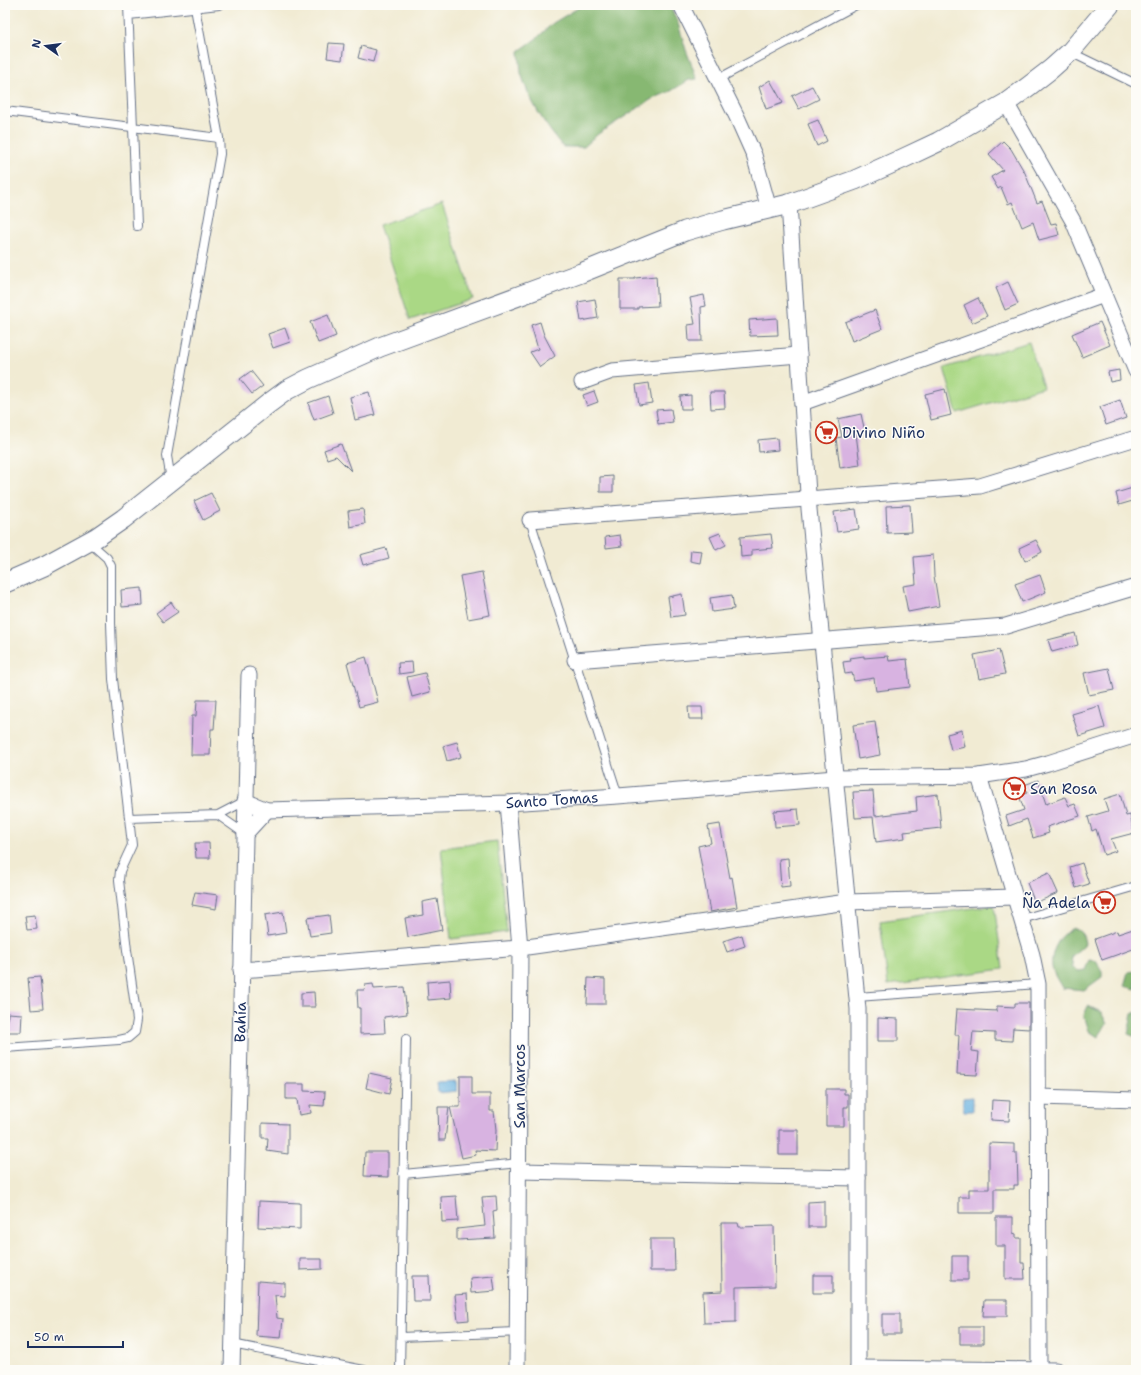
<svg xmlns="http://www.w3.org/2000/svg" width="1141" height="1375" viewBox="0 0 1141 1375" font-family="'Shantell Sans',sans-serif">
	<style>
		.green { fill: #aad885; stroke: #628472 }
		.forest { fill: #87b872; stroke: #517468 }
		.water { fill: #67b1df; stroke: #41709e }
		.building { fill: #d8b3e1 }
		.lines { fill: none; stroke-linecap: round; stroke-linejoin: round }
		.service-casing { stroke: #667187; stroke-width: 10 }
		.minor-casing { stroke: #667187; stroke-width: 17 }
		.tertiary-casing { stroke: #667187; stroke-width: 21 }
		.service { stroke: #fff; stroke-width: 8 }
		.minor { stroke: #fff; stroke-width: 15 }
		.tertiary { stroke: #fff; stroke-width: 19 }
		.labels { text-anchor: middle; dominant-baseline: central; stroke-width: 3; stroke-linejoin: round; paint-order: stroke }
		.poi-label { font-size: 15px; fill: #1b2f5e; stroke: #fdfcf7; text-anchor: start }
		.street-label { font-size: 15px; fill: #1b2f5e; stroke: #fdfcf7 }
	</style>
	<rect width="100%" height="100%" fill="#fdfcf7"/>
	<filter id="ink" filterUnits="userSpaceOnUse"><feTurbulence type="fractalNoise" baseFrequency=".025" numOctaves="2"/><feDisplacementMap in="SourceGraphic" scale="8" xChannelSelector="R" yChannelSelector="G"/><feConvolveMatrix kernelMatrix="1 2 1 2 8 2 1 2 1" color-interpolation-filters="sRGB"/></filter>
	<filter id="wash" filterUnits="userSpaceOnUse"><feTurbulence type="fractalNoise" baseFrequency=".012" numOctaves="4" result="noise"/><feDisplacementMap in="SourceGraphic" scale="16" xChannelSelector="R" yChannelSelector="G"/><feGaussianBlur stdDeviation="0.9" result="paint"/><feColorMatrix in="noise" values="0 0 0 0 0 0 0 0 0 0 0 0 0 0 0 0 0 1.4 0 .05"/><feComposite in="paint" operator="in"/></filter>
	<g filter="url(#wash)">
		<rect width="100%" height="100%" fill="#f1ebd3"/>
		<path class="green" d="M442,204L473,299L410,320L379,225Z
			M1029,342L1043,387L957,413L944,368Z
			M497,841L507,932L451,939L441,848Z
			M994,905L1003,969L888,985L880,921Z"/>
		<path class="forest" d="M583,5H669L677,20L686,50L697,79L689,80L671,91L652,99L598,134L584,147H563C545,125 529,101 521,73C520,66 520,58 519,51L537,38L553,23Z
			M1073,928C1082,931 1084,936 1085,944L1071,957L1073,968L1078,971L1085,970L1089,960L1096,961L1102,971V977L1084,990L1062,988C1059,982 1053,974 1052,967C1050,952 1059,935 1073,928Z
			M1136,971V989L1124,986L1128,972Z
			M1088,1006L1101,1012L1107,1024L1098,1037L1089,1031L1084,1015Z
			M1136,1012V1037L1128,1034L1132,1014Z"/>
		<path class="water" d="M456,1081L457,1091L438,1093L437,1082Z
			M973,1097V1111H963V1098Z"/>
		<g id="blocks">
			<path class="building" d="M329,43L344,44L342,60L327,58Z
				M361,46L376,50L373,62L358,58Z
				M770,80L783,103L766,109L759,87Z
				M812,86L819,99L799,109L792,96Z
				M818,120L827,141L817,146L808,124Z
				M1003,141L1011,149L1025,173L1037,203L1042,201L1051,224L1056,223L1059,235L1039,240L1033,222L1022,227L1012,202L1008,204L1001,187L998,189L991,177L1003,170L989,154Z
				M656,276L658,306L638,307V309H620V279H635V278Z
				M1008,282L1018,304L1005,310L996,288Z
				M704,295L706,306L701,307L702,341H689L688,325L695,324L690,298Z
				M978,298L987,316L972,323L964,305Z
				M595,299L598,318L581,321L578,302Z
				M875,310L882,329L852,341L845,322Z
				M328,315L336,336L318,343L310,322Z
				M777,318L778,335L750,336L749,320Z
				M540,322L544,335L555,356L540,367L530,352L538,349L531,325Z
				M1100,322L1110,345L1082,357L1072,334Z
				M285,328L290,342L273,348L268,334Z
				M1119,370L1120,380L1110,382L1108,372Z
				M251,371L263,386L252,394L240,379Z
				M649,383L652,403L639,405L636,385Z
				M945,389L951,415L931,420L925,394Z
				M594,391L598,402L587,406L583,395Z
				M369,392L375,415L355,420L350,397Z
				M710,392H724L725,408L711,409Z
				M691,395V409H681L680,396Z
				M328,396L333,413L314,420L308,403Z
				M1120,400L1126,418L1106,425L1100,407Z
				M671,409L673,422L658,424L656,410Z
				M861,414L865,432L856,434L860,465L840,468L836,438L842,437L838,419Z
				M777,438L778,450L759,452L758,440Z
				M341,444L351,471L336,456L327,459L324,450Z
				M613,476V492H600V477Z
				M1136,487V500L1119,505L1116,493Z
				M211,493L220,511L203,520L194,501Z
				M910,505L912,532L887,533L886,506Z
				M363,509L365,524L350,527L348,511Z
				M856,509L859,529L837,532L834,512Z
				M720,533L726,545L716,550L710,537Z
				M771,534L773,548L752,550V556L741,557L740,537Z
				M620,535L622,546L606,548L605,537Z
				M1036,540L1042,552L1025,561L1019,548Z
				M386,548L389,558L363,565L360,555Z
				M691,550L702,551L700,563L690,561Z
				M933,555L934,576L939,606L908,612L903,586L916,584L914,557Z
				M482,572L490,615L468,619L460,576Z
				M1040,575L1046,592L1022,602L1015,584Z
				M142,588L143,605L122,607L121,590Z
				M682,594L685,615L671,617L668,597Z
				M732,595L734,609L712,612L710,598Z
				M171,602L178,612L163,622L156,613Z
				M1075,633L1078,645L1052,652L1048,640Z
				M999,650L1005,674L979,679L974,655Z
				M864,656V658L888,656L889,661L907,659L910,687L876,691L874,678L854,681L852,673L845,674L843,662L851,661L850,658Z
				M366,657L378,702L359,707L347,663Z
				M412,662L413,672L399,674L398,663Z
				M1109,668L1114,690L1089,695L1084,673Z
				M425,673L430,692L412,697L407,677Z
				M197,700H216L214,729H211L210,755H191L192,716H196Z
				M1099,706L1105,728L1079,736L1072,714Z
				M688,707H702L703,719H689Z
				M875,722L880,755L858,759L853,725Z
				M962,730L965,747L951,750L947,734Z
				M457,742L461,757L447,761L443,746Z
				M1038,780L1046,804L1065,797L1069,806L1075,804L1080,816L1047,827L1049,833L1033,838L1027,819L1009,826L1006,816L1024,810L1019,795L1027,793L1024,785Z
				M873,791L875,816L917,811L916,797L938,794L941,828L904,832L905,838L876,842L873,817L855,818L853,792Z
				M1120,794L1126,816L1130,815L1134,833L1111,839L1116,851L1104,855L1096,829L1092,831L1088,817L1108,811L1104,799Z
				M798,809L800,825L775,827L774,811Z
				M720,824L730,878L732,877L737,907L710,912L698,846L711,843L708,826Z
				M195,843H209L210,858H196Z
				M788,858L790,886L781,887L779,859Z
				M1082,863L1089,884L1076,888L1070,867Z
				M1049,873L1058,893L1035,903L1027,883Z
				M195,892L218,895L216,909L192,905Z
				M437,899L442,930L408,937L405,918L423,915L422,902Z
				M283,912L286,933L268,936L265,915Z
				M35,915L37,929L27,930L25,916Z
				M329,915L331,933L310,936L307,918Z
				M1136,928V948L1102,960L1095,939L1117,931L1118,934Z
				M742,935L745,946L727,952L723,941Z
				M40,977L43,1009L31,1010L28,978Z
				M588,978L605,979V1004H587Z
				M450,980L451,998L428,1000L427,982Z
				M373,984L374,989L404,987L407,1014L384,1017L385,1033L360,1034V1008H358L357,990H364L365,985Z
				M314,992L315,1007H301V993Z
				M1015,1003H1029V1029L1013,1028L1012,1041L995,1040V1033L973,1032L971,1051L979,1052L977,1075L957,1074L959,1035H955L957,1009L997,1011V1006L1015,1007Z
				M8,1013L22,1014L21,1032H7Z
				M878,1018L898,1019V1041H878Z
				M369,1073L392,1078L389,1094L366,1088Z
				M460,1076H472V1094H490V1111H494L496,1130L495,1151L475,1150L476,1155L462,1158L450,1107H460Z
				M286,1084H304V1091L325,1092L324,1106L310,1105L311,1113L299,1115L297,1099H286Z
				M826,1089H844V1094H848V1107H844V1126H826Z
				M992,1100L1010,1101L1009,1121L991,1120Z
				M438,1107H449L445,1140H439Z
				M262,1123L288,1124V1154L267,1151L268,1138H262Z
				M779,1130H798V1155H779Z
				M989,1143L1014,1144V1153H1017L1018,1185H1014V1189H994V1213H959V1197H969V1189H989Z
				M365,1152H388V1177L364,1176Z
				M456,1196L458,1221L442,1222L441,1197Z
				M496,1196L497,1210L493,1211L495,1238L457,1240V1229L485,1226L482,1197Z
				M259,1201L300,1203V1229L258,1227Z
				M824,1201V1227H808V1202Z
				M996,1217H1013V1233L1016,1234V1238H1021V1263H1024L1025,1279H1005V1246H996Z
				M721,1223H738L739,1227L774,1226L775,1286L736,1287V1322L704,1323L703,1292L722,1291Z
				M650,1239H674L675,1271H650Z
				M952,1256H968V1280H952Z
				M300,1259H322V1269L300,1270Z
				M813,1275H833V1293H813Z
				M412,1276H429L430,1301H413Z
				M493,1276L495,1291L471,1293L470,1278Z
				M258,1281L285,1283V1296L275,1295L277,1318L283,1319L281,1338L256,1336Z
				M467,1294L469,1320L458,1321L455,1295Z
				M984,1300H1007V1316H983Z
				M882,1314H900V1334H882Z
				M960,1327H983V1344H960Z"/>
		</g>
	</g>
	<g filter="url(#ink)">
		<use href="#blocks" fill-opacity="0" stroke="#667187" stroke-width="1"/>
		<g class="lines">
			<defs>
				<path id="service" d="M128,5L137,226
					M129,15L219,5
					M1070,52L1136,84
					M718,79L856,5
					M5,111L219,138
					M171,480L167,456L220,154L219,138L195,8
					M530,520L618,796
					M89,542L107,558L111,566V623L113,679L129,818L218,815L245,801
					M218,815L245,834
					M1022,919L1136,886
					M857,997L1038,984
					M5,1048L119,1040L128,1038L135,1032L137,1020L127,950L119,880L120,871L132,845L129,818
					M403,1174L520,1163
					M401,1337L518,1332
					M232,1344L364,1370
					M400,1370L406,1039"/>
				<g id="minor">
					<path d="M681,5L737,117L754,155L769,209"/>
					<path d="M1006,103L1073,221L1136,371"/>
					<path d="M789,204L809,509L858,1009V1370"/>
					<path d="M582,382L612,371L799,355"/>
					<path d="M802,403L1104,295"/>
					<path d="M530,520L980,486L1136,438"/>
					<path d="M575,660L1006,626L1136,587"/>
					<path d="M979,776L1032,955L1038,984L1039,1370"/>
					<path id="s1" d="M245,801L267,810L508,803L618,796L835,778L979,776L1026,769L1048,763L1136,735"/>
					<path d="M508,803L520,948L517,1370"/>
					<path d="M245,834L267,810"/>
					<path d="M241,970L520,948L847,902L1014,897"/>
					<path d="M1039,1097L1136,1100"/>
					<path d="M519,1171L858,1178"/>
					<path d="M858,1368L1056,1370"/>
					<path id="s2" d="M232,1370L249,675"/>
				</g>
				<path id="tertiary" d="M5,583L44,566L97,537L123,519L268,404L287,390L308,379L380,347L581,273L685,231L723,220L789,204L855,180L904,158L938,142L1006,103L1029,86L1051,69L1070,52L1110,5"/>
			</defs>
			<use href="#service" class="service-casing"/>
			<use href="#minor" class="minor-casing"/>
			<use href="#tertiary" class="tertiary-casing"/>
			<use href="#service" class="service"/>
			<use href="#minor" class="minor"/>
			<use href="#tertiary" class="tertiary"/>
		</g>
	</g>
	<defs>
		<symbol id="supermarket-ring" viewBox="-11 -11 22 22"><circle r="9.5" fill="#fdfcf7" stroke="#c8321e" stroke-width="1.5"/><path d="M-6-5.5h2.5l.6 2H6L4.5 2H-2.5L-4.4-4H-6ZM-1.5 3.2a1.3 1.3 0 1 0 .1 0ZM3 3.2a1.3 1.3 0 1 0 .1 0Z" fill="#c8321e"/></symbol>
	</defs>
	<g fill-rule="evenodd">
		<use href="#supermarket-ring" x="814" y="420" width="25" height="25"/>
		<use href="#supermarket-ring" x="1002" y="776" width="25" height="25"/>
		<use href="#supermarket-ring" x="1092" y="890" width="25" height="25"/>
	</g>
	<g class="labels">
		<g class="poi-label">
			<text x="842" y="433">Divino Niño</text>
			<text x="1030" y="789">San Rosa</text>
			<text x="1090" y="903" text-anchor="end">Ña Adela</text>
		</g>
		<g class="street-label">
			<text stroke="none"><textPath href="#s1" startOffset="309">Santo Tomas</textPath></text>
			<text stroke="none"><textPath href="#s2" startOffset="348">Bahía</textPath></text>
			<text transform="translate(520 1086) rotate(-90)">San Marcos</text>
		</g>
	</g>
	<rect width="1141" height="1375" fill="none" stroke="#fdfcf7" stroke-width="20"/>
	<g transform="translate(46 46) rotate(284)" stroke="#fdfcf7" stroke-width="3" paint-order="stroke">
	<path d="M0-3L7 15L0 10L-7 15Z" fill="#1b2f5e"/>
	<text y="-6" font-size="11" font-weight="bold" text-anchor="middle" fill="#1b2f5e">N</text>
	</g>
	<path d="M28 1341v6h95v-6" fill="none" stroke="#1b2f5e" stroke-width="2"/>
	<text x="34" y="1341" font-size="12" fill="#1b2f5e" stroke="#fdfcf7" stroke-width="3" paint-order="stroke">50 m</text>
</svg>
